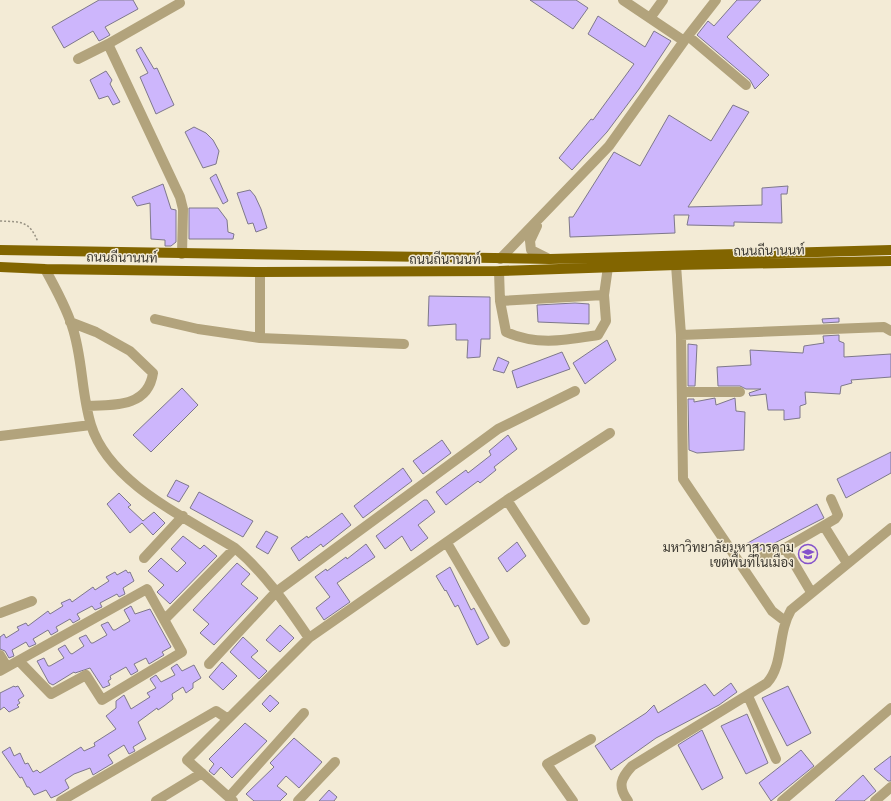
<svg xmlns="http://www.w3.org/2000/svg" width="891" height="801" viewBox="0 0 891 801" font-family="'Exo 2',Sarabun,sans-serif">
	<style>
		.building { fill: #cdb6fc; stroke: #7e788b }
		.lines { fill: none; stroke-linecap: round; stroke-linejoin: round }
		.path { stroke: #999384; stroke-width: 1.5; stroke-dasharray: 2 2; stroke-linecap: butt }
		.minor { stroke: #b2a37c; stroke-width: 10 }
		.major { stroke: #826500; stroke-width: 10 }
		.labels { text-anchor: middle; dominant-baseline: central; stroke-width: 3; stroke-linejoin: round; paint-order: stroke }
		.street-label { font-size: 13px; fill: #3c3931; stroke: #f3ebd6 }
		.poi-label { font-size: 13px; fill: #3c3931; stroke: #f3ebd6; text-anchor: end }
	</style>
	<rect width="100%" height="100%" fill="#f3ebd6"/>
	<path class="building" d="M99,0H133L138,9L105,27L110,35L103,39L99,41L93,31L64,48L52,27Z
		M530,0H576L588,8L573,29Z
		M737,0H761L727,37L769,75L755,89L750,80L697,35L708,21L714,26Z
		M598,16L645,47L654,31L671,41L639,89L607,132L572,170L559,158L591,119L593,120L634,64L588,34Z
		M141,47L154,69L157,68L174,105L156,114L140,77L148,73L136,50Z
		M106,71L112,80L110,84L120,102L113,105L108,96L99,99L90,80Z
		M733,105L749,112L688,207L762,205V188L788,186L787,194H781L782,223L734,222V226L687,225L689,215H674L675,233L570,237L569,217H573L614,152L640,166L669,115L711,141Z
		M194,127L206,133L213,140L219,151L216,164L203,168L185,132Z
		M216,174L228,201L223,204L210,178Z
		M163,184L171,209L176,210V242L171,246H165V240L151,239L150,203L137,206L132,197Z
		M250,190L255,196L261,209L267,228L256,232L253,223L248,224L237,193Z
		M189,208H218L227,220L228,232L234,234L233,239H189Z
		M429,296L490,297V339H481L480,357L467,358L468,340H456V324L428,326Z
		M575,303L589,304V324L538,322L537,305Z
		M839,318V322L823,323L822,319Z
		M839,335V341L844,343V357L891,354V377L851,380L852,383L841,386L840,394L805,392L806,404L800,406V418L784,420V410H768L766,394L750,396L749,393L761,389H746L740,386H718L717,367L751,365L750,350L803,353L804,346L824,343L823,336Z
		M607,340L616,360L585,384L573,363Z
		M688,344L697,345L695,386H688Z
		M562,352L570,369L517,388L512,371Z
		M498,357L509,362L504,373L493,370Z
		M182,388L198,405L151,452L133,435Z
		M715,398L716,405L735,398L736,411L745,412L744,450L697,453L689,450L688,399H694V402Z
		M508,435L517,449L494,467L496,470L480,483L478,481L446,505L436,492L466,470L468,473L491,455L489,451Z
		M442,440L451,453L423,474L413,461Z
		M891,452V473L846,498L837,479Z
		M403,468L412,481L363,518L354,506Z
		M176,480L189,486L179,502L167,496Z
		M199,492L253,521L243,537L190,508Z
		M119,493L131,505L128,507L143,521L154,512L165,523L153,535L142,523L130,533L107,504Z
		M424,500H427L435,512L418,525L428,538L411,551L402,536L385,549L376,536Z
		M817,504L824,518L820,520L753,554L746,544Z
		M342,513L351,525L323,547L321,544L299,561L291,548L307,536L308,538Z
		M266,531L278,537L268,554L256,547Z
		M183,536L200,549L204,545L217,556L170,604L157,592L164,585L148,571L161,558L177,572L186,563L171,549Z
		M517,542L526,556L507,572L498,558Z
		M366,544L375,557L337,583L350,602L324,620L316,608L330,597L315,577L326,569L327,571L346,557L347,559Z
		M237,563L250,574L241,584L258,598L214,645L200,633L209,624L193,610Z
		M450,567L471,610L474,608L489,638L477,645L458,605L455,607L446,590L445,591L436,576Z
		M126,570L128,573L130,572L134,581L123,588L125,594L119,597L117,594L100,603L102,607L95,610L92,606L77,614L80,619L73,623L70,619L56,627L58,631L51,635L48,630L33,639L36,644L29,647L26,642L12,650L14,656L9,658L5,651L0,649V637L4,634L6,638L19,630L17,627L26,623L28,626L48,611L50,614L63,606L61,603L70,599L72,602L93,587L95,590L109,581L106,577L115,572L117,575Z
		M131,606L135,614L150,609L171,647L162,652L164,655L149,664L146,658L134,664L138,671L131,675L126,667L110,676L111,679L108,681L110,685L103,688L90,668L75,673L74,672L53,685L49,683L37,661L44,658L48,666H50L64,658L58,649L65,645L70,653L72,654L84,646L79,638L86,635L91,643H93L107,635L101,625L108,622L113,630H115L130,621L124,610Z
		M280,625L294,638L280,652L266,640Z
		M243,637L258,651L251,657L267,671L259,679L230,652Z
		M222,662L237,676L223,690L209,677Z
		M177,664L182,671L194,665L201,678L193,683V688L186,693L183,687L172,694L173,699L164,706L158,710L157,708L138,722L146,739L133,747L135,751L129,754L124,745L108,755L113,763L93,775L90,768L74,774L65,780L69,788L58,795L51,798L46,790L34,795L29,787H27L22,777L20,778L2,752L10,747L14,756L20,753L25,764L28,763L33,772L37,770L40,773L81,747L84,751L95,746L94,743L116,729L106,716L116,708V701L124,695L131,709L150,697L147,693L156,688L150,679L156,675L161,682L175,675L171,668Z
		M731,683L737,692L719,705L656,738L611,770L595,746L646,713L654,705L658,713L705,684L714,696Z
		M14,686L15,687L18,686L24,696L18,700L20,703L17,705L19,707L9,712L4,707L0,710V693Z
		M788,686L811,733L787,746L762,698Z
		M270,695L279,703L270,712L262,704Z
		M747,714L768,763L746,774L721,726Z
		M245,723L267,741L232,778L221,767L214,775L209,771L214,764L209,759Z
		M702,730L723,778L702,790L678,745Z
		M294,738L322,762L299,788L286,776L277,786L287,794L280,801H254L246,794L274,767L270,763Z
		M801,750L814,766L771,801L759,783Z
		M891,756V781H888L874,769Z
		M863,775L876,791L864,801H835Z
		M329,790L337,797L334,801H319Z"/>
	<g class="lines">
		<path class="path" d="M0,221C21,222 29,220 38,242"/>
		<path class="minor" d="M623,0L684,41
			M650,18L663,0
			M688,36L746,85
			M108,44L180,197L183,209L182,254
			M78,59L108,44L180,3
			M537,226L530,241L531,250L549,259
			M500,259L609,146L684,41L716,0
			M676,265L681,335L683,479L772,611L785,621
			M45,269C55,287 66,307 72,326C83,358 81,393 91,425C109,483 186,518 235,548C265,573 287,606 309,638
			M499,271L500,301L506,332C537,346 566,340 598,335L606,321L604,295L608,267
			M500,301L604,295
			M155,319L198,329L260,338V272
			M70,322L96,332L130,351L153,373C148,407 115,405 87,406
			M681,335L884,327L891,331
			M260,338L404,344
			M682,392H740
			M0,436L91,425
			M507,500L610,433
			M824,526L847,563
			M447,543L505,642
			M785,548L835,519L838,515L831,499
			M144,558L183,516
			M743,565L785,548L811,592
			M0,613L32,601
			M164,620L235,548
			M0,655L7,667
			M209,664L276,592L498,429L575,391
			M0,671L147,589L182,652L102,700L86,675L51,694L19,661
			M748,696L776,759
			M229,797L304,713
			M61,801L216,711L228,719
			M156,801L202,773
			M233,801L187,760L309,638L507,500L585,620
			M298,801L335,762
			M573,801L547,764L591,739
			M628,801C617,786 621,778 632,766L767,683C784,664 777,634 791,610L891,528
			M782,801L891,708
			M875,801L891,787"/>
		<path class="major" d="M0,250L550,259L891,250
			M0,267L45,269L260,272L499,271L676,265L891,261"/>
	</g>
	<defs>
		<symbol id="university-ring" viewBox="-11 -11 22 22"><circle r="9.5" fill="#f3ebd6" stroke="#8452cb" stroke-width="1.5"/><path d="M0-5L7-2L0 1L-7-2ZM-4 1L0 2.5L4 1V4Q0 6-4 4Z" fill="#8452cb"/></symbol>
	</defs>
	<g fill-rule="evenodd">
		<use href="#university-ring" x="797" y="543" width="22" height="22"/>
	</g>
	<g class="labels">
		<g class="street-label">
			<text transform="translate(769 250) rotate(-1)">ถนนถีนานนท์</text>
			<text transform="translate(122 257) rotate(1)">ถนนถีนานนท์</text>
			<text x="445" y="259">ถนนถีนานนท์</text>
		</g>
		<g class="poi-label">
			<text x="794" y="547">มหาวิทยาลัยมหาสารคาม<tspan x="794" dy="15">เขตพื้นที่ในเมือง</tspan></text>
		</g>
	</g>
</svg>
